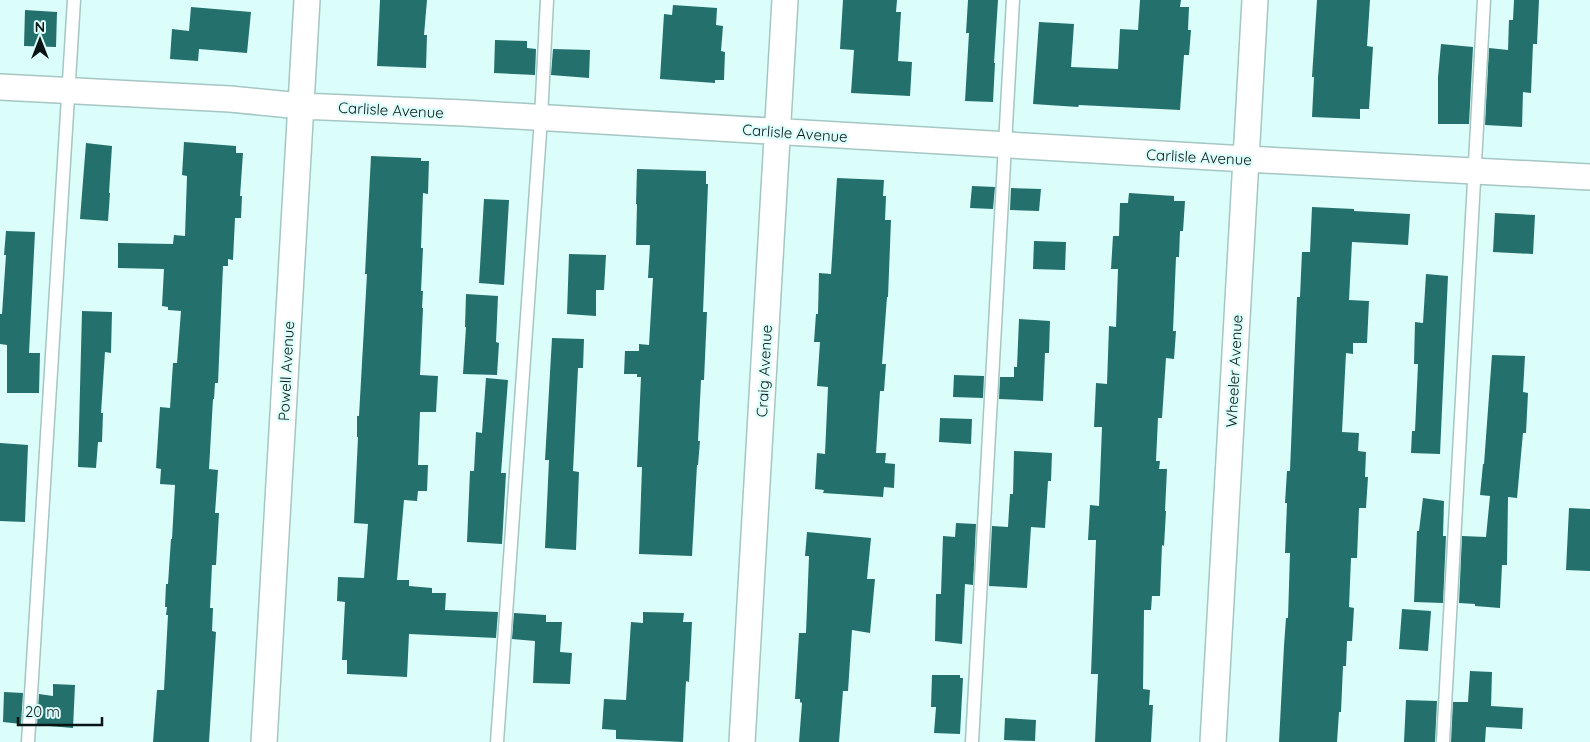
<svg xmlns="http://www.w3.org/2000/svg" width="1590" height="742" viewBox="0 0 1590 742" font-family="Quicksand,sans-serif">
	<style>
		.building { fill: #24706c }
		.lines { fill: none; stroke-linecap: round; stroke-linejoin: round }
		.service-casing { stroke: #a5c6c3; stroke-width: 15 }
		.minor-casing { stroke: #a5c6c3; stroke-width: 28 }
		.service { stroke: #fff; stroke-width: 12 }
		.minor { stroke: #fff; stroke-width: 25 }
		.labels { text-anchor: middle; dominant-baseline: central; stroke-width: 4.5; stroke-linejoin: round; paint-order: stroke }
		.street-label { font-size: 15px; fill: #091515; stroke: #dbfefb }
	</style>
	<rect width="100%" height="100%" fill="#dbfefb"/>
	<path class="building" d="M380,0H427L424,35H427L426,68L377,66Z
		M843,0H897L896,12H901L898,61L912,62L910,96L851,93L854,50L840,49Z
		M968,0H998L994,63H995L993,102L965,101L969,33H966Z
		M1140,0H1181L1180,7H1189L1188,30H1191L1189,55H1184L1180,110L1079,105L1078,107L1033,104L1039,22L1074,24L1071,67L1118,69L1120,29L1138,30Z
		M1317,0H1370L1367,46L1373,47L1369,109H1360V119L1312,117L1314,77H1312Z
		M1514,0H1539L1537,44H1533L1531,93L1523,92L1522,127L1485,125L1489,48L1508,50L1509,20H1513Z
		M673,5L717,8L716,25L723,26L721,51L725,52L724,80H715V83L660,79L664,14L672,15Z
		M191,7L251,12L247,53L199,49L198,61L170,59L172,29L189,31Z
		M25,10L57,12L56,47L24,46Z
		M495,40L527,41V48L536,49L535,75L494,73Z
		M1441,44L1473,47L1469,124H1438V77Z
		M553,49L590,50L589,78L551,75Z
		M184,142L236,146V153H243L240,196H242L241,218H235L233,260L228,259V266H223L218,383H215L214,399H213L209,469L218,470L215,513H219L216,565H212L210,608H213L212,631L216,632L209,742H153L157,690H164L168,615H166L167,607H165L166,584H168L171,539H172L175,485L160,484L161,469L156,468L160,407L170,408L173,363H177L181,311L168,310V307L162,306L164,269L118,268V243L173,244L174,235L185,236L187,176L182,175Z
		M86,143L112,146L109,193H110L108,221L80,219Z
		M371,156L421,158V161H429L428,194L423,193L421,248H423L421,291H423L422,308H423L420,375L438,376L436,412H420L418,465H428L427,491H418L417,501L404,500L397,580H409V586L432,588V593H446L445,610L498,612L496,638L409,634L407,677L347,674V660H342L345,602L337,601L338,577L364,578L368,524L354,523L358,437H357V416H359L367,274H365Z
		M637,169L706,171V184H708L703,312H707L704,380H701L698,441H700L698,465H697L692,556L639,554L642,467H637L641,377H637V374H624L625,351H639V344L649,345L653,278H648L650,245H636L637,204H636Z
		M837,178L884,180L883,196H886L885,220H891L888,297H887L882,364H886L884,391H880L876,453H886L885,463L895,464L894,488L884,487L883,497L823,493L824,490L815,489L817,453L825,454L828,387L817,386L820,342H814L816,314H818L819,273L831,274Z
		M972,186L995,187L993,209L970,208Z
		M1011,188L1041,189L1039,211L1010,210Z
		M1129,193L1174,196V201H1185L1183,231H1180L1179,257H1176L1173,331H1176L1174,359L1166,358L1162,418H1158L1156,461H1160L1159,469H1167L1165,511H1166L1164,546L1162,545L1160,596H1152L1151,610H1144L1143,689L1150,690L1149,705H1153L1151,742H1095L1098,674H1091L1096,540H1088L1090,505L1099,506L1102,427H1094L1096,383L1107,384L1109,326L1116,327L1118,269H1111L1113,236H1119L1120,203H1128Z
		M484,199L509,200L504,285L479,283Z
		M1312,207L1354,209V211L1410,214L1408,245L1352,242L1349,300L1369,301L1367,343H1353V354L1346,353L1342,432L1359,433L1358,451L1366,452L1365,477H1368L1366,508H1359L1357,558H1351L1349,607L1354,608L1352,641H1347L1346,666H1343L1341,712H1339L1337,742H1279L1284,646L1286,618H1288L1290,553H1285L1287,503H1285L1287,471H1290L1297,297H1300L1302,252H1310Z
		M1495,213L1535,215L1533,254L1493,252Z
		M6,231L35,232L29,353H40L39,393H7V345L0,344V314H2L6,255H4Z
		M1034,241L1066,242L1065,270L1033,269Z
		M569,254L606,255L604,290H596V316L567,314Z
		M1426,274L1448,276L1440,454L1411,453L1412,431H1415L1418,364H1414L1415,322L1423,323Z
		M466,294L498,296L496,342L499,343L497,375L463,374L466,327H465Z
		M82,311L112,312L111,353L105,352L101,413H103L102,442H98L96,468L78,467Z
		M1019,319L1050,321L1049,353H1045L1043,401L999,399L1000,377H1014V367H1017Z
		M552,338L584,339L583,368H578L573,471L579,472L576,550L545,548L549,460H545Z
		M1492,355L1525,356L1523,392L1528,393L1526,433H1523L1517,498L1508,497L1507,565H1502L1500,608L1475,606V604L1459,603L1462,536L1486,537L1490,496L1480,495L1483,464H1484Z
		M954,375L984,376L983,398L953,397Z
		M486,378L508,380L501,473H506L502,544L467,542L470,471H474L476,432L482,433Z
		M940,418L972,419L971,444L939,442Z
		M0,443L28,445L25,522L0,521Z
		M1014,451L1052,453L1051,481H1048L1045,528L1031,527L1027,588L989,586L992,526L1008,527L1010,494H1013Z
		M1423,498L1444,501L1443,536H1446L1443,603L1414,602L1417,531H1419Z
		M1569,508L1590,509V571L1566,570Z
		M956,523L976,524L973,585L965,584L962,644L935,641L936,594H941L943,536L955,537Z
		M807,532L871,538L867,579H875L870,633L852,630L848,691H843L839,742H799L802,703L800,702V699H795L799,633H806L809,556H805Z
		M1402,609L1431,611L1428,651L1399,649Z
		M643,612L684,613L683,622H692L689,682L686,681L683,742L616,739V730L602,729L604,699L626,700L631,622L643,623Z
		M514,613L546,615V622H562L560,652L572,653L570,684L533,683L535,641L512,639Z
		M1470,671L1492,672L1491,706L1523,708L1522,729L1486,727L1485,742H1451L1453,702H1468Z
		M932,675H960V678H963L960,734L934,733L936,707H931Z
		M53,684L75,685L73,728L37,725L39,694L53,696Z
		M4,692L23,693L21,724L3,722Z
		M1406,700L1437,701L1435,742H1404Z
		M1005,718L1036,720L1035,741L1004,740Z"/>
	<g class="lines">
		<defs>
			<path id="service" d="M28,742L74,0
				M497,742L541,118L547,0
				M972,742L1013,0
				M1443,742L1484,0"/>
			<path id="minor" d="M0,87L230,99L301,106L464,113L1246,159L1590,177
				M264,742L307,0
				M742,742L785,0
				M1213,742L1255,0"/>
		</defs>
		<use href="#service" class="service-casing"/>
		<use href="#minor" class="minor-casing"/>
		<use href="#service" class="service"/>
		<use href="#minor" class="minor"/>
	</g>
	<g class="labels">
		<g class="street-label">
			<text transform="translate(391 110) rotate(3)">Carlisle Avenue</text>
			<text transform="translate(795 133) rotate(4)">Carlisle Avenue</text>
			<text transform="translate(1199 157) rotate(3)">Carlisle Avenue</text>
			<text transform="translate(286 371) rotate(-87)">Powell Avenue</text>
			<text transform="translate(764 371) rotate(-87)">Craig Avenue</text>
			<text transform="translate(1234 371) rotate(-87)">Wheeler Avenue</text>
		</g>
	</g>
	<g transform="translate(40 40)" stroke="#dbfefb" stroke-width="4" paint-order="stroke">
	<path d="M0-4L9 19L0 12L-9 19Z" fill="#091515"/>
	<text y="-8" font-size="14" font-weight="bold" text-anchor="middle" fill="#091515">N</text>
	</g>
	<path d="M18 717v8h84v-8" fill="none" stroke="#091515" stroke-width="2.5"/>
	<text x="25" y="717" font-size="15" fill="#091515" stroke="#dbfefb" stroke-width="4" paint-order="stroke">20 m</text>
</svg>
